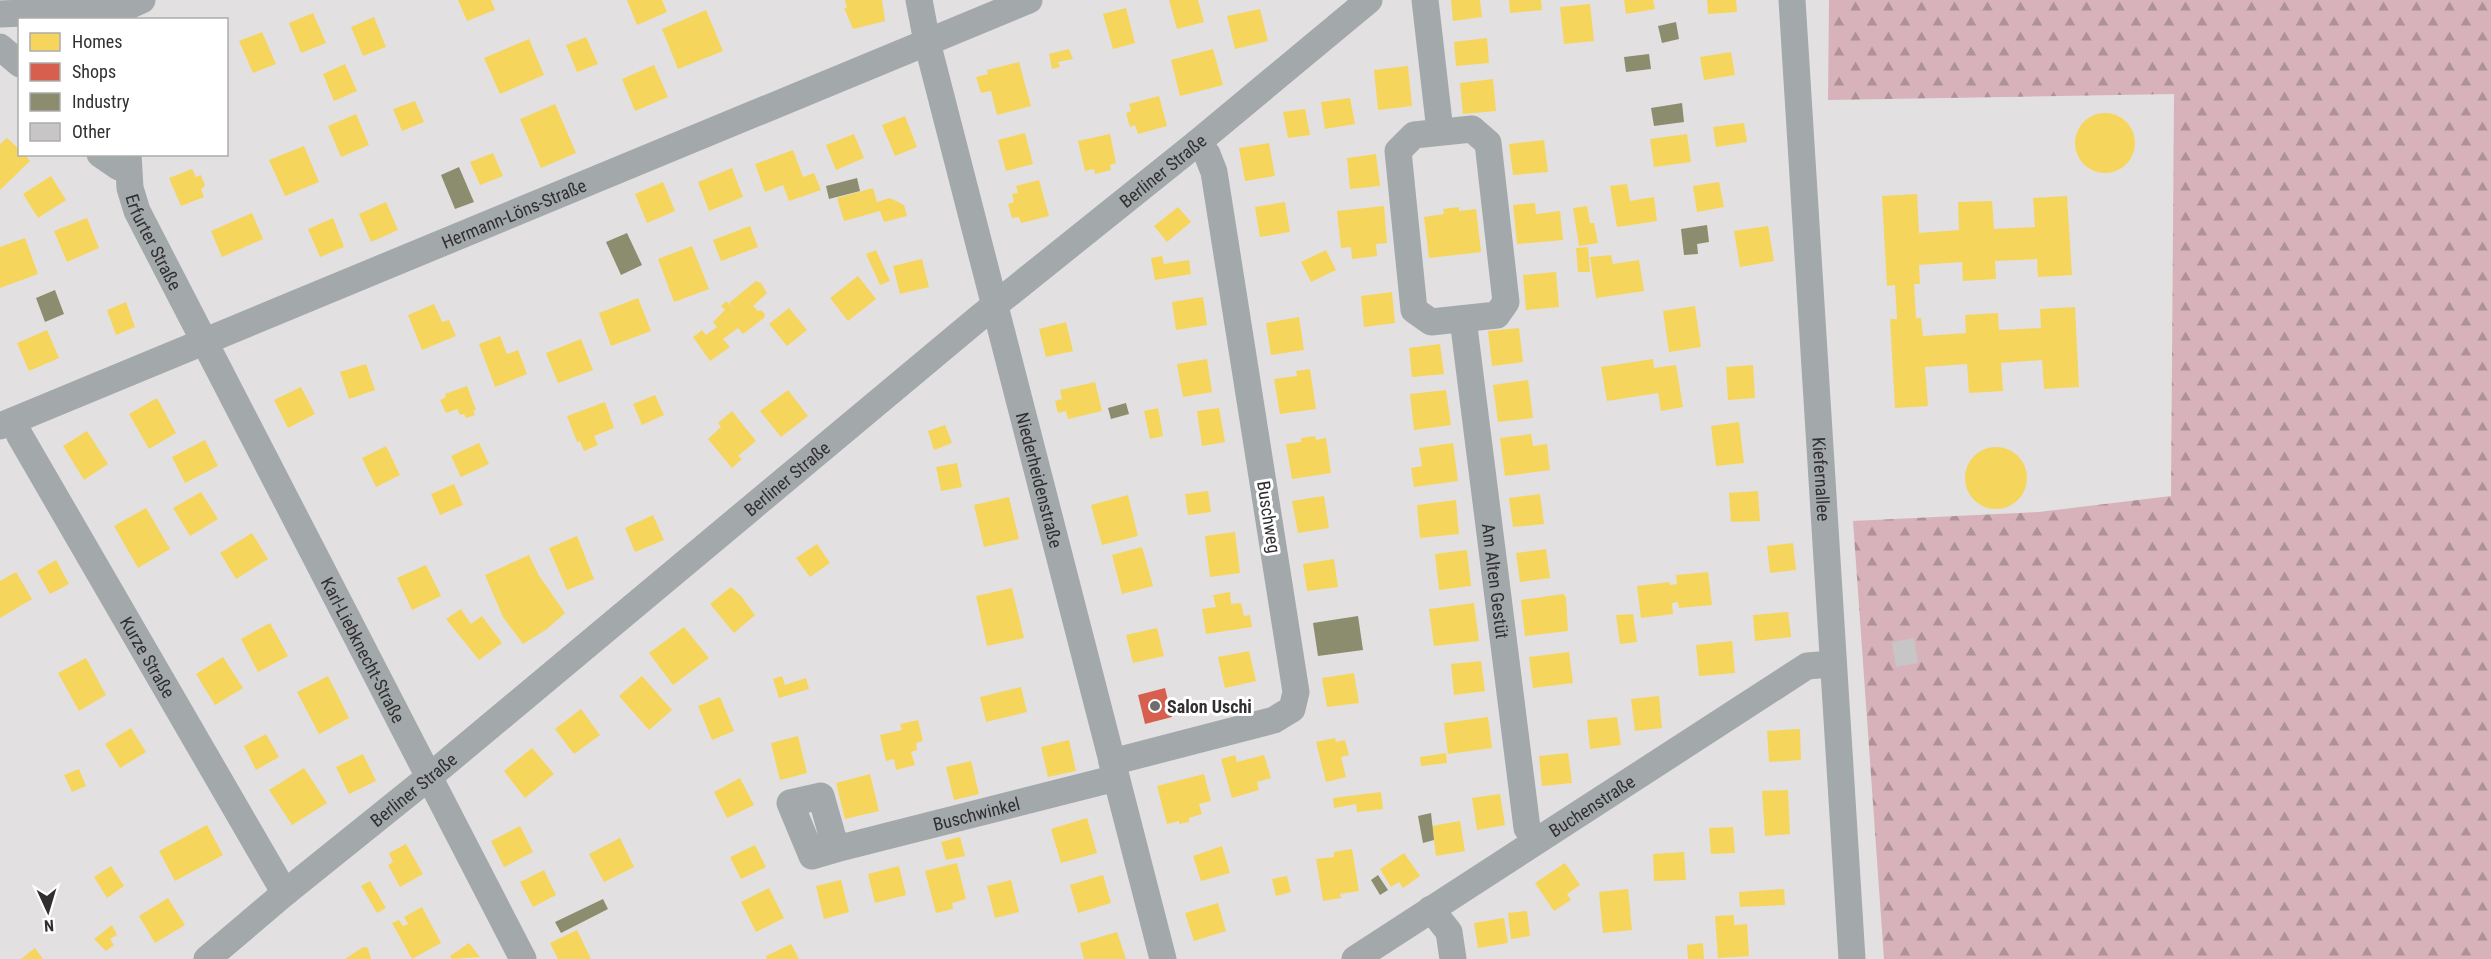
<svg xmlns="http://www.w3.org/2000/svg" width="2491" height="959" viewBox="0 0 2491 959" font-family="'Roboto Condensed',sans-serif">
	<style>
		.forest { fill: url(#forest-firs) }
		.homes { fill: #f6d55c }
		.shops { fill: #d6604d }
		.industry { fill: #8c8c6e }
		.building { fill: #c7c5c6 }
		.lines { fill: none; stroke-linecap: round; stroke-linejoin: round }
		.minor { stroke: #a3a9ab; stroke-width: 27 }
		.poi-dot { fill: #6f6d6d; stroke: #fff; stroke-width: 2 }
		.labels { text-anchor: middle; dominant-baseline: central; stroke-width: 6; stroke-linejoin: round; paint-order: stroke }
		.street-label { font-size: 18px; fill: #312f2f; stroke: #fff }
		.poi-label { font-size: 18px; font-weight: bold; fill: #312f2f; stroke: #fff; text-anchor: start }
	</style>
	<defs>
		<pattern id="forest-firs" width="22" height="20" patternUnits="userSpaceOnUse" patternTransform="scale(1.5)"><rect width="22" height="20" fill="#d7b2ba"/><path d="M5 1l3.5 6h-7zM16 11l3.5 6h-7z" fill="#af9198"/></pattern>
	</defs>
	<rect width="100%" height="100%" fill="#e3e0e1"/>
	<path class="forest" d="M1829,0H2491V959H1884L1853,521L2039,512L2171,496L2174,94L1828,100Z"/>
	<path class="homes" d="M458,0H491L495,10L467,21Z
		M627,0H662L667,12L637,25Z
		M845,0H882L885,21L853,29L844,8H847Z
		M1169,0H1198L1204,22L1177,29Z
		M1451,0H1480L1482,17L1453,21Z
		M1509,0H1541L1542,10L1510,13Z
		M1624,0H1653L1655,9L1626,14Z
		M1707,0H1736L1737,12L1708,14Z
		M1590,4L1594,41L1564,44L1560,7Z
		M1126,8L1135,43L1113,49L1103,14Z
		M1260,9L1268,41L1235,49L1227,16Z
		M706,10L723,51L678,69L662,29Z
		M313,13L326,43L301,53L289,23Z
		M374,17L386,47L363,56L351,27Z
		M262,32L276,64L253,73L239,41Z
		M586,37L598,64L577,72L566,45Z
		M1487,38L1489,63L1456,66L1454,42Z
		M529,39L544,75L500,94L484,58Z
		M1069,49L1073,59L1058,62L1060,67L1052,69L1049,54Z
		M1213,49L1223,85L1180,96L1171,60Z
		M1731,52L1735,75L1704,80L1700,57Z
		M1019,62L1031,106L997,115L991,91L981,93L976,77L988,74L987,70Z
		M345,64L357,91L334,101L323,74Z
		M654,65L668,97L635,111L622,79Z
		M1408,66L1412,106L1378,110L1374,70Z
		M1493,79L1496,111L1463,114L1460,83Z
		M1159,96L1167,126L1138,134L1135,125L1130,127L1126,113L1131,111L1129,104Z
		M1350,98L1355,124L1325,129L1321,102Z
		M415,101L424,122L402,131L393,109Z
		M555,104L576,153L541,168L520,119Z
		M1305,109L1310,135L1288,138L1283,112Z
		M2075 143a30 30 0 1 1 60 0a30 30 0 1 1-60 0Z
		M356,114L369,145L341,157L328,126Z
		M905,116L917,147L895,156L882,125Z
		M1744,123L1747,142L1716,147L1713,127Z
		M1025,133L1033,164L1006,171L998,140Z
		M854,134L864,158L836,170L826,145Z
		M1110,134L1116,163L1110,165L1111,170L1095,174L1094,169L1085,171L1078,141Z
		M1687,134L1691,162L1654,167L1650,139Z
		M7,138L20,150V154H24L30,161L0,190V144Z
		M1544,140L1548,172L1513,175L1509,144Z
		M1269,143L1275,176L1245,181L1239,148Z
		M304,146L319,182L285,196L269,160Z
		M793,150L803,177L814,173L821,190L789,201L783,185L765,192L755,164Z
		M493,153L503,176L480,185L470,162Z
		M1376,154L1380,186L1350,189L1347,158Z
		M732,168L743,197L709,211L698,182Z
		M192,169L196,177L201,175L205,186L201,189L204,197L181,206L169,178Z
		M51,176L66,200L38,218L23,194Z
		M1039,180L1049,216L1021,223L1019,217L1012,218L1008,204L1014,202L1012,194L1018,193L1016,186Z
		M663,182L675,211L647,223L635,194Z
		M1719,182L1724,207L1697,212L1693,186Z
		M1627,184L1630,201L1654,197L1657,221L1617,227L1610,186Z
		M873,188L877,202L890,198L904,205L907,216L884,222L880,211L844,221L837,198Z
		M1917,194L1919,233L1959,230L1958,202L1992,201L1994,229L2035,227L2033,198L2067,196L2072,275L2038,277L2037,259L1995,261L1996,279L1963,281L1962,262L1919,265L1920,284H1914L1916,318H1921L1923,336L1966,333L1965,315L1998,313L1999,330L2041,328L2040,309L2075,307L2079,387L2044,389L2042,360L2001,363L2003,391L1969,393L1967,364L1925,367L1928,406L1895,408L1890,319H1897L1895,285L1887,286L1882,196Z
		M386,202L398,230L371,242L359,214Z
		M1285,202L1290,232L1260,237L1255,207Z
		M1535,203L1536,214L1560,211L1563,240L1517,244L1513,205Z
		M1384,206L1387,243L1376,244L1377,256L1352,259L1351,247L1341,248L1337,211Z
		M1587,206L1590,223H1594L1598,243L1579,246L1573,208Z
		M1178,207L1191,222L1167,242L1154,226Z
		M1459,207V211L1476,209L1481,252L1429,258L1424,217L1444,214L1443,209Z
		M252,213L263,239L222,257L211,231Z
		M87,218L99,248L67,262L54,231Z
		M333,218L344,247L320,257L308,229Z
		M750,226L758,247L721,261L713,240Z
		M1768,226L1774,261L1740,267L1734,231Z
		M25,238L38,274L0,288V247Z
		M692,246L709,289L674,302L658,259Z
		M1588,247L1590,272H1578L1576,248Z
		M876,250L890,281L880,285L866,254Z
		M1326,250L1336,270L1311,282L1301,262Z
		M1611,255L1613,264L1639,260L1644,291L1596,298L1590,257Z
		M1162,256L1164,264L1189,260L1191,274L1155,280L1151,258Z
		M922,259L929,287L900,294L893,266Z
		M1556,272L1559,307L1526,310L1523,275Z
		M858,276L876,299L848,321L830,298Z
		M756,281L761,283L767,293L753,306L758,311L761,310L765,314L764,318L743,334L738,328L723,339L730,347L710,361L693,337L702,330L706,335L717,327L713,322L725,310L721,306L726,301L736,311L729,303Z
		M1392,292L1395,323L1364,327L1361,296Z
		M1203,297L1207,325L1176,330L1172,302Z
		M638,298L651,331L611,346L599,313Z
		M126,302L135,327L116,335L107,310Z
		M434,304L442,322L449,320L456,336L422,350L408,315Z
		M1695,306L1701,347L1669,352L1663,311Z
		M789,308L807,330L787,346L769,324Z
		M1299,317L1304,350L1271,355L1266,323Z
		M1066,322L1073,351L1046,357L1039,329Z
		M1519,328L1523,362L1492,366L1488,331Z
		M47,330L59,358L29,371L17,343Z
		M500,336L507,354L518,350L527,374L495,387L479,344Z
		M581,339L593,370L558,383L546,353Z
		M1440,344L1444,374L1412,377L1409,348Z
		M1207,359L1212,392L1183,397L1177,364Z
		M1653,359L1654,368L1676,365L1683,407L1661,411L1658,393L1607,401L1601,367Z
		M366,364L375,390L349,399L340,372Z
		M1753,365L1755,398L1728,400L1726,367Z
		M1310,369L1316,409L1280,414L1274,379L1297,376L1296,371Z
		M1528,380L1533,418L1498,422L1493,385Z
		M1095,382L1102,411L1068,419L1066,411L1058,413L1055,401L1062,399L1060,390Z
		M467,386L476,410H473L475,415L466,418L464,414L460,415L457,409L446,413L440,400L446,397L445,394Z
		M301,387L315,414L288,428L274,400Z
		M788,390L808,416L781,437L760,411Z
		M1446,390L1451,425L1414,430L1410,394Z
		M655,395L664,415L642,425L633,404Z
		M157,398L176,433L149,449L129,414Z
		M605,402L614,428L594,436L598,445L584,451L580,441L577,442L567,416Z
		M1158,408L1163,436L1150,439L1144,411Z
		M1219,408L1225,442L1202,446L1197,411Z
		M732,411L756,441L738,456L742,459L732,468L708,439L721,427L718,423Z
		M1739,422L1744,463L1716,466L1711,426Z
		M945,425L952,443L934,450L928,431Z
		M87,431L108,464L84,480L63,446Z
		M1531,434L1533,446L1547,444L1550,470L1505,476L1500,438Z
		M1315,436L1316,440L1326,438L1331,473L1292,479L1286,444L1301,442V438Z
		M205,440L218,466L185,483L172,457Z
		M479,443L489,464L461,477L451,456Z
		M1453,443L1458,481L1414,487L1411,468L1422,466L1419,448Z
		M386,446L400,475L376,487L362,458Z
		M1965 478a31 31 0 1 1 62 0a31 31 0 1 1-62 0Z
		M957,463L962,487L941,491L936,467Z
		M454,484L463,505L440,515L431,494Z
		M1208,491L1211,512L1188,515L1185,494Z
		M1758,491L1760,521L1731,522L1729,493Z
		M201,492L218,519L190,536L173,508Z
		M1540,494L1544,524L1513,527L1509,498Z
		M1128,495L1138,536L1102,545L1091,505Z
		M1324,496L1329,528L1298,533L1292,501Z
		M1009,497L1019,539L984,547L974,505Z
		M1456,500L1459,534L1420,538L1417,505Z
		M146,508L170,549L138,568L114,526Z
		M653,515L664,540L635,552L625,528Z
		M1235,532L1240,573L1210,577L1205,536Z
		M252,533L268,559L236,579L220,553Z
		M577,536L594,579L567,590L549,548Z
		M1793,543L1796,570L1770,573L1767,546Z
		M817,544L830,563L810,577L796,558Z
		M1142,547L1153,586L1122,594L1112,555Z
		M1546,549L1550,578L1520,582L1516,553Z
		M1467,550L1471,586L1439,590L1435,554Z
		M529,555L538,574L565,613L547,629L523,644L503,617L485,575Z
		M1334,559L1338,587L1307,591L1303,564Z
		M56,560L69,584L50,594L37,571Z
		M426,565L441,596L412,610L397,578Z
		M16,572L32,599L0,618V581Z
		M1708,572L1712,605L1679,608L1678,602L1672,603L1673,614L1641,618L1637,586L1669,582L1670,585L1677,584L1676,575Z
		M731,587L741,596L755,615L734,633L710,604Z
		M1012,588L1024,638L987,646L976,596Z
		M1230,592L1231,604L1241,603L1244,616L1250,615L1252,627L1206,634L1202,609L1216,607L1213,595Z
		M1563,594L1566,597L1568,631L1525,636L1521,600Z
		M1474,603L1479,641L1434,646L1429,609Z
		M461,609L471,624L482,616L502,643L479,660L446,619Z
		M1788,612L1791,637L1755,641L1753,615Z
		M1633,614L1637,642L1620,644L1616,615Z
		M270,623L288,656L258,672L241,639Z
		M684,627L709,658L673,685L649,653Z
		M1157,628L1164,656L1133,663L1126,635Z
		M1732,641L1735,673L1699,676L1696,645Z
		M1249,651L1256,681L1225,688L1218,657Z
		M1569,652L1573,683L1533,688L1529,657Z
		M223,657L243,688L215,705L196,674Z
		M86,658L106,695L79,711L58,673Z
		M1481,661L1485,691L1454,695L1451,664Z
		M1354,673L1359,703L1327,707L1322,678Z
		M328,676L349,718L319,734L297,692Z
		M642,676L672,710L649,730L619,696Z
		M782,676L785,685L806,678L809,689L779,698L773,679Z
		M1021,687L1027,712L986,722L980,697Z
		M1659,696L1662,728L1635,731L1631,699Z
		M720,697L734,731L712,740L698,706Z
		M581,709L600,735L574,754L555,729Z
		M1488,717L1492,748L1448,754L1444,723Z
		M1617,717L1621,745L1590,749L1587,720Z
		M918,720L923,741L916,743L917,750L911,752L915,765L896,770L894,759L886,761L880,735L902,730L900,724Z
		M131,728L146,752L120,768L105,744Z
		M1800,729L1801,760L1769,762L1767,731Z
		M266,734L279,757L256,770L244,746Z
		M798,736L807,773L780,780L771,743Z
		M1335,738L1336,742L1345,740L1349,755L1341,757L1346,777L1326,782L1316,742Z
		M1069,740L1076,771L1048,777L1041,747Z
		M532,748L554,774L525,798L504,771Z
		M1446,753L1447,763L1421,766L1420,757Z
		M1568,753L1572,783L1542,786L1539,756Z
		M363,754L376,781L349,794L336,767Z
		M1235,755L1237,762L1264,755L1271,778L1257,782L1259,790L1232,798L1221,759Z
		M971,761L979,794L954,800L946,767Z
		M304,768L327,803L292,825L269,790Z
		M79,769L86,786L72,792L64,775Z
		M870,774L879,811L845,819L836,783Z
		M1204,774L1211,801L1199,804L1202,814L1189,818V822L1179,824V821L1167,824L1157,786Z
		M740,778L754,805L727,818L714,792Z
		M1788,790L1790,834L1765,836L1762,791Z
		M1381,792L1383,809L1357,812L1356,804L1334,808L1333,798Z
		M1500,794L1505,825L1477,830L1472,798Z
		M1087,818L1097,853L1061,863L1051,829Z
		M1460,821L1465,851L1436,856L1432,826Z
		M207,825L223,855L175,881L159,851Z
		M520,826L533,852L504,867L491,841Z
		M1733,827L1735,853L1711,854L1709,828Z
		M960,837L965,856L946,860L941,842Z
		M620,838L634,867L604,882L589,854Z
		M406,844L423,874L400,887L388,865L393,862L389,853Z
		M755,845L766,867L741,879L730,857Z
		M1222,846L1230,873L1201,881L1193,856Z
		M1352,849L1359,891L1340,894L1341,898L1323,901L1316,859L1334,857V852Z
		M1684,852L1686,880L1654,881L1653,854Z
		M1404,853L1420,876L1403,888L1399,882L1391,887L1380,869Z
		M957,863L966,899L952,903L953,909L936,913L925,871Z
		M1565,863L1580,885L1567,894L1571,900L1554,911L1535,883Z
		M111,866L124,886L107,898L94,877Z
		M899,866L906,895L875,903L868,874Z
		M544,870L556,895L533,907L520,882Z
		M1103,875L1111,903L1078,913L1070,885Z
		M1287,876L1291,892L1276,896L1272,879Z
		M841,880L849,912L824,919L816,886Z
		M1011,880L1019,912L995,918L987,886Z
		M370,881L386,908L377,913L361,886Z
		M769,888L784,918L756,932L741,902Z
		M1628,889L1632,930L1603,933L1599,892Z
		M1784,889L1785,905L1740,907L1739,892Z
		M168,898L185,925L155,943L139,916Z
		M1218,903L1226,931L1194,941L1185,913Z
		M422,907L441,943L412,959L392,923L399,920L403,926L408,924L404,917Z
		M1527,911L1530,936L1511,939L1508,913Z
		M1734,915V925L1747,924L1749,956L1718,958L1715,916Z
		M1504,918L1508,943L1478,948L1474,923Z
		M112,925L117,935L110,939L114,945L106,951L94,939Z
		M577,930L591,959H558L550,943Z
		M1117,932L1126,959H1084L1080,943Z
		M469,943L480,957L452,959L450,956Z
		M1703,943L1704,959H1688L1687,945Z
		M791,944L799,959H767L766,956Z
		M363,947L368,948L371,959H345Z
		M35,948L43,959H21Z"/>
	<path class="shops" d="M1165,688L1172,717L1145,724L1138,695Z"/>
	<path class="industry" d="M1676,22L1679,39L1662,43L1658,26Z
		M1649,54L1651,69L1626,72L1624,57Z
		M1682,103L1684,122L1654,126L1651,108Z
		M459,167L474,202L455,209L441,175Z
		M857,178L860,191L829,199L826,186Z
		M1707,225L1709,242L1697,244L1698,254L1684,255L1681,229Z
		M627,233L642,265L621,275L606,242Z
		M55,290L64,314L45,322L36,298Z
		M1126,403L1129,414L1111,419L1108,408Z
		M1358,616L1363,650L1318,656L1313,623Z
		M1431,813L1434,840L1423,843L1418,816Z
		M1378,875L1388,890L1380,895L1371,880Z
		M603,899L608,909L561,933L555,922Z"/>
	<path class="building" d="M1914,638L1918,663L1896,667L1892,642Z"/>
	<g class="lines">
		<g class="minor">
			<path id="s1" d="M919,0L927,42L1163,959"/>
			<path d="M1425,0L1440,131"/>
			<path id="s2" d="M1792,0L1852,959"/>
			<path d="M0,14L122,9L142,0"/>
			<path d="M0,47L20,64"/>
			<path d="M1472,129L1488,143L1506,302L1497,315L1431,322L1414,310L1398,151L1414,135Z"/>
			<path d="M100,154L119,167L128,166"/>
			<path id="s3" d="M128,154L130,188L137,211L523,959"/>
			<path id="s4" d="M1463,319L1527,828L1535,841"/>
			<path id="s5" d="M13,421L20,436L279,883L286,892"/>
			<path id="s6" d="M0,426L1029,0"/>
			<path d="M1112,762L1274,720L1292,709L1296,692L1214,172L1207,154L1197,143"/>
			<path id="s7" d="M836,849L812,856L790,803L821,796L836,849L1116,778"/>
			<path d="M1431,909L1449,932L1453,959"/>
			<path id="s8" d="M207,959L286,892L429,777L980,317L1197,143L1369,0"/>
			<path id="s9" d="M1355,959L1807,666L1832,664"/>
		</g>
	</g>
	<circle class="poi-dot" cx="1155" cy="706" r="6"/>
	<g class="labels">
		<g class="street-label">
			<text stroke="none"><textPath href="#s8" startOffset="1239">Berliner Straße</textPath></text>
			<text stroke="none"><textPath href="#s6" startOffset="556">Hermann-Löns-Straße</textPath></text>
			<text stroke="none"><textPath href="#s3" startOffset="93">Erfurter Straße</textPath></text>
			<text stroke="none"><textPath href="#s8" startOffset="753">Berliner Straße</textPath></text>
			<text stroke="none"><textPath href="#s1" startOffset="495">Niederheidenstraße</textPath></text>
			<text stroke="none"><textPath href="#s2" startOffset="480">Kiefernallee</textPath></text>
			<text transform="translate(1269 517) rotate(81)">Buschweg</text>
			<text stroke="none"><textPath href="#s4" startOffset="264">Am Alten Gestüt</textPath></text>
			<text stroke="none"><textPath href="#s3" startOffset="552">Karl-Liebknecht-Straße</textPath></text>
			<text stroke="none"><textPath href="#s5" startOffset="272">Kurze Straße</textPath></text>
			<text stroke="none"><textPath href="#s8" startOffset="267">Berliner Straße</textPath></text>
			<text stroke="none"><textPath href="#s9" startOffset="282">Buchenstraße</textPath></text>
			<text stroke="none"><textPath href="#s7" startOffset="314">Buschwinkel</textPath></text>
		</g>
		<g class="poi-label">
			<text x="1167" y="706">Salon Uschi</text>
		</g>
	</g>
	<rect x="18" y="18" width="210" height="138" fill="#ffffff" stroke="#adacac" stroke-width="1.5"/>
	<rect x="30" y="33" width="30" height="18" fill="#f6d55c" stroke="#adacac" stroke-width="1.5"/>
	<text x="72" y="48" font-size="18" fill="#312f2f">Homes</text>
	<rect x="30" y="63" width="30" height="18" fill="#d6604d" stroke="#adacac" stroke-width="1.5"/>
	<text x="72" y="78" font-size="18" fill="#312f2f">Shops</text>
	<rect x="30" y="93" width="30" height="18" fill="#8c8c6e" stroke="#adacac" stroke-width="1.5"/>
	<text x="72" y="108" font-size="18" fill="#312f2f">Industry</text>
	<rect x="30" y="123" width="30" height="18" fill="#c7c5c6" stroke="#adacac" stroke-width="1.5"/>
	<text x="72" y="138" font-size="18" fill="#312f2f">Other</text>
	<g transform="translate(48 911) rotate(176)" stroke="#ffffff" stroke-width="4.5" paint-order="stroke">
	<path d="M0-4.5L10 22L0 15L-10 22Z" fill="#312f2f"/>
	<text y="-9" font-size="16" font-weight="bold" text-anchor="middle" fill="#312f2f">N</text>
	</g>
</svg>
